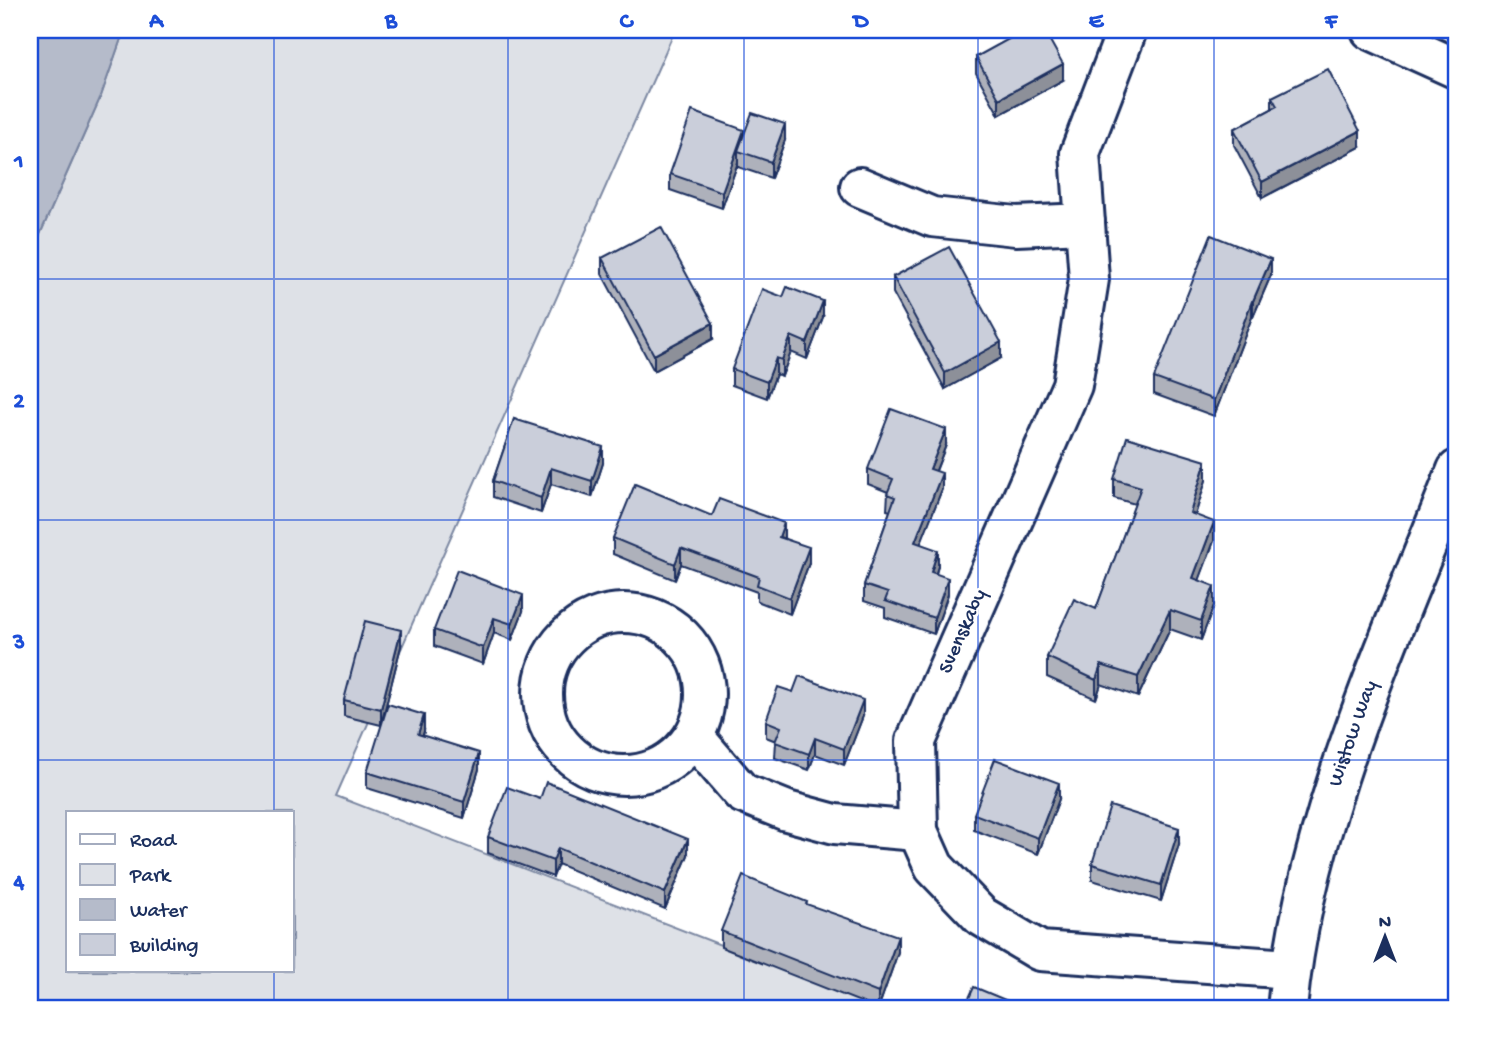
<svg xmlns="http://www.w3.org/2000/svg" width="1487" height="1039" viewBox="0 0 1487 1039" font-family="'Gochi Hand',sans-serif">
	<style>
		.green { fill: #dee1e7; stroke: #7c88a2; stroke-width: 2; fill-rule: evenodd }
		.water { fill: #b5bbca; stroke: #77839f; stroke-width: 2 }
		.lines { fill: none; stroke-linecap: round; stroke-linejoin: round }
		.minor-casing { stroke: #1b2f5e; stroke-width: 44 }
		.minor { stroke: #fff; stroke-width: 38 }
		.wall { fill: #aeb1bb; stroke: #1b2f5e; stroke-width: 2 }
		.shaded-wall { fill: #8d9099; stroke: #1b2f5e; stroke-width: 2 }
		.building { fill: #caceda; stroke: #1b2f5e; stroke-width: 2 }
		.grid { fill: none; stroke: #1d4ed8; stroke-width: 2; stroke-opacity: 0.55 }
		.labels { text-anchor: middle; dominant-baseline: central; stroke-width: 5; stroke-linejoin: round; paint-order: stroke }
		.street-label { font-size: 21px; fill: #1b2f5e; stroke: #fff }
		.neatline { fill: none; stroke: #1d4ed8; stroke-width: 2.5 }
		.grid-label { font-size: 23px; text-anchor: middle; font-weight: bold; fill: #1d4ed8 }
	</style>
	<rect width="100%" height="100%" fill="#fff"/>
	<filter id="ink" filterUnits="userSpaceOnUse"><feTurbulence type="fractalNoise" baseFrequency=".0143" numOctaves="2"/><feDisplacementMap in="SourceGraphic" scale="14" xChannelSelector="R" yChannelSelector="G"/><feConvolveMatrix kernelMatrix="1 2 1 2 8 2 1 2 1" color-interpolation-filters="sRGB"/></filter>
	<g filter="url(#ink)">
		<path class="green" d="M124,30H675L336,796L886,1009H30V257L101,96ZM68,813H292V971H68Z"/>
		<path class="water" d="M30,30H124L101,96L30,257Z"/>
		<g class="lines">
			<defs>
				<g id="minor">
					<path d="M1127,30L1080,153L1089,279L1072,385L916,741L918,831L934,867L981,916L1040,951L1290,969"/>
					<path d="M1371,30L1457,69"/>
					<path d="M860,187L932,217L1016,226L1085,223"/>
					<circle cx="624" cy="694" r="81"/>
					<path d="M694,737L742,793L787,811L835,824L918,831"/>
					<path id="s1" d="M1287,1009C1304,824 1389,642 1457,470"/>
				</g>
			</defs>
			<use href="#minor" class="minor-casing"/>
			<use href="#minor" class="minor"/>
		</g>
		<path class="wall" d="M976,57L1063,80L999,115L976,73Z
			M1272,97L1360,147L1262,198L1234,145V129L1272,109Z
			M744,134L785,140L771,178L738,167V162L722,208L670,190V174Z
			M602,258L713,339L654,371L602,274Z
			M1271,275L1253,317H1252L1214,416L1154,394V378Z
			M893,277L1001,358L945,389L893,293Z
			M823,317L807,359L791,352L782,376L776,374L767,398L732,385V369Z
			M514,419L603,463L592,497L551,484L541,513L493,497V481Z
			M946,445L936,471L942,489L920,544L938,566L936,574L948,594L934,634L885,617V608L864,601V585L890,511L887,510L888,492L868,484V469Z
			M1114,479L1206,480L1195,515L1214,541L1199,580L1214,605L1201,640L1170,629L1138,697L1101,684L1096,699L1047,677V657L1096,609L1135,504L1114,498Z
			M712,516L784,538L809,563L790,614L757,601V592L681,564L675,580L613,554V538Z
			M523,611L512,640L494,633L483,664L434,646V630Z
			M401,646L381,725L344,716V700Z
			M863,716L844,765L815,754L809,770L775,758L776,741L766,737V721Z
			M424,731L423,736L479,769L464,818L367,788V772Z
			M1059,799L1038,854L974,830V814Z
			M488,837L688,855L665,909L558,864L553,877L488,853Z
			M1179,844L1161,901L1092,880V864Z
			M807,905L898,952L878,1009L721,947V931Z"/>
		<path class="shaded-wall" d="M1063,64V80L999,115V99Z
			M785,124V140L771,178V162Z
			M744,130V146L738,151V162L722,208V192Z
			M1360,131V147L1262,198V182Z
			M1271,259V275L1253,317V301Z
			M823,301V317L807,359V343Z
			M1252,301V317L1214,416V400Z
			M713,323V339L654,371V355Z
			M791,336V352L782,376V360Z
			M1001,342V358L945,389V373Z
			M776,358V374L767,398V382Z
			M946,429V445L930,485V469Z
			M603,447V463L592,497V481Z
			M1206,461V480L1190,532V513Z
			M551,468V484L541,513V498Z
			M942,473V489L915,558V542Z
			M1214,522V541L1193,597V578Z
			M784,523V539L779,537Z
			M809,547V563L790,614V598Z
			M681,548V564L675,580V564Z
			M938,550V566L931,588V572Z
			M948,578V594L934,634V618Z
			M1214,586V605L1201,640V621Z
			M523,595V611L512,640V624Z
			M1170,610V629L1138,697V677Z
			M494,618V633L483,664V648Z
			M401,630V646L381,725V709Z
			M1101,665V684L1096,699V680Z
			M863,700V716L844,765V749Z
			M424,715V731L418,750V734Z
			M815,738V754L809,770V754Z
			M479,753V769L464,818V802Z
			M1059,783V799L1038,854V838Z
			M1179,828V844L1161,901V885Z
			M688,839V855L665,909V893Z
			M558,848V864L553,877V861Z
			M898,936V952L878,1009V993Z"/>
		<path class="building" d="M1025,30H1044L1063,64L999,99L976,57Z
			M1328,69L1360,131L1262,182L1234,129L1277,106L1272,97Z
			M692,111L744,130L722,192L670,174Z
			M752,113L785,124L771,162L738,151Z
			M661,227L713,323L654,355L602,258Z
			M1211,235L1271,259L1253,301H1252L1214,400L1154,378Z
			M949,247L1001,342L945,373L893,277Z
			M787,287L823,301L807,343L791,336L782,360L776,358L767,382L732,369L762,289L783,297Z
			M891,409L946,429L930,469L942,473L915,542L938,550L931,572L948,578L934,618L885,601L888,593L864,585L895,497L887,494L893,479L868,469Z
			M514,419L603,447L592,481L551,468L541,498L493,481Z
			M1127,437L1206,461L1190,513L1214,522L1193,578L1214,586L1201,621L1170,610L1138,677L1101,665L1096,680L1047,657L1074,599L1096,609L1141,487L1114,479Z
			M635,484L712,516L719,499L784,523L779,537L809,547L790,598L757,585L759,577L681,548L675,564L613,538Z
			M457,570L523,595L512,624L494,618L483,648L434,630Z
			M365,621L401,630L381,709L344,700Z
			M799,676L863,700L844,749L815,738L809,754L775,742L781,727L766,721L778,687L793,692Z
			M388,704L424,715L418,734L479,753L464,802L367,772Z
			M995,759L1059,783L1038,838L974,814Z
			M546,782L688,839L665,893L558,848L553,861L488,837L507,787L540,799Z
			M1110,806L1179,828L1161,885L1092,864Z
			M743,876L807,902L806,904L898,936L878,993L721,931Z
			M974,987L1027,1009H964Z"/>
	</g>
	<path class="grid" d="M274,30V813M508,30V1009M744,30V1009M978,30V1009M1214,30V1009M30,279H1457M30,520H1457M30,760H1457M274,971V1009"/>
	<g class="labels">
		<g class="street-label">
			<text transform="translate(964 632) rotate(-66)">Svenskaby</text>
			<text stroke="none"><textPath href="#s1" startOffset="284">Wistow Way</textPath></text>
		</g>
	</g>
	<rect width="1487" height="1039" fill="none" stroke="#fff" stroke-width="77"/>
	<rect x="66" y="811" width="228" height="161" fill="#ffffff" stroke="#a4acbf" stroke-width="2"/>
	<rect x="80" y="834" width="35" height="10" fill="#ffffff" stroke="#a4acbf" stroke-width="2"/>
	<text x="130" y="846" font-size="21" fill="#1b2f5e">Road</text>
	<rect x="80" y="864" width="35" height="21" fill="#dee1e7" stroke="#a4acbf" stroke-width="2"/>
	<text x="130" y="881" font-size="21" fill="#1b2f5e">Park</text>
	<rect x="80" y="899" width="35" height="21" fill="#b5bbca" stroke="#a4acbf" stroke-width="2"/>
	<text x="130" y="916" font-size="21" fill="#1b2f5e">Water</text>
	<rect x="80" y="934" width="35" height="21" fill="#caceda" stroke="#a4acbf" stroke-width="2"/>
	<text x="130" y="951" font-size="21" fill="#1b2f5e">Building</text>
	<g transform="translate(1385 937)" stroke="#ffffff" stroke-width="5" paint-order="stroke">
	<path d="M0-5L12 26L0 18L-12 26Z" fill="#1b2f5e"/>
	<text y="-10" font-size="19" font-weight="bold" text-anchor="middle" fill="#1b2f5e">N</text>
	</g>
	<rect x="38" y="38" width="1410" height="962" class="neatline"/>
	<g class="grid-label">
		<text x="156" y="27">A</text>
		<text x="391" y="27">B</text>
		<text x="626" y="27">C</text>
		<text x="861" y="27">D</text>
		<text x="1096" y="27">E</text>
		<text x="1331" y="27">F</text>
		<text x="19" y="167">1</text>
		<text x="19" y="407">2</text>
		<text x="19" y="648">3</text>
		<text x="19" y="888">4</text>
	</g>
</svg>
